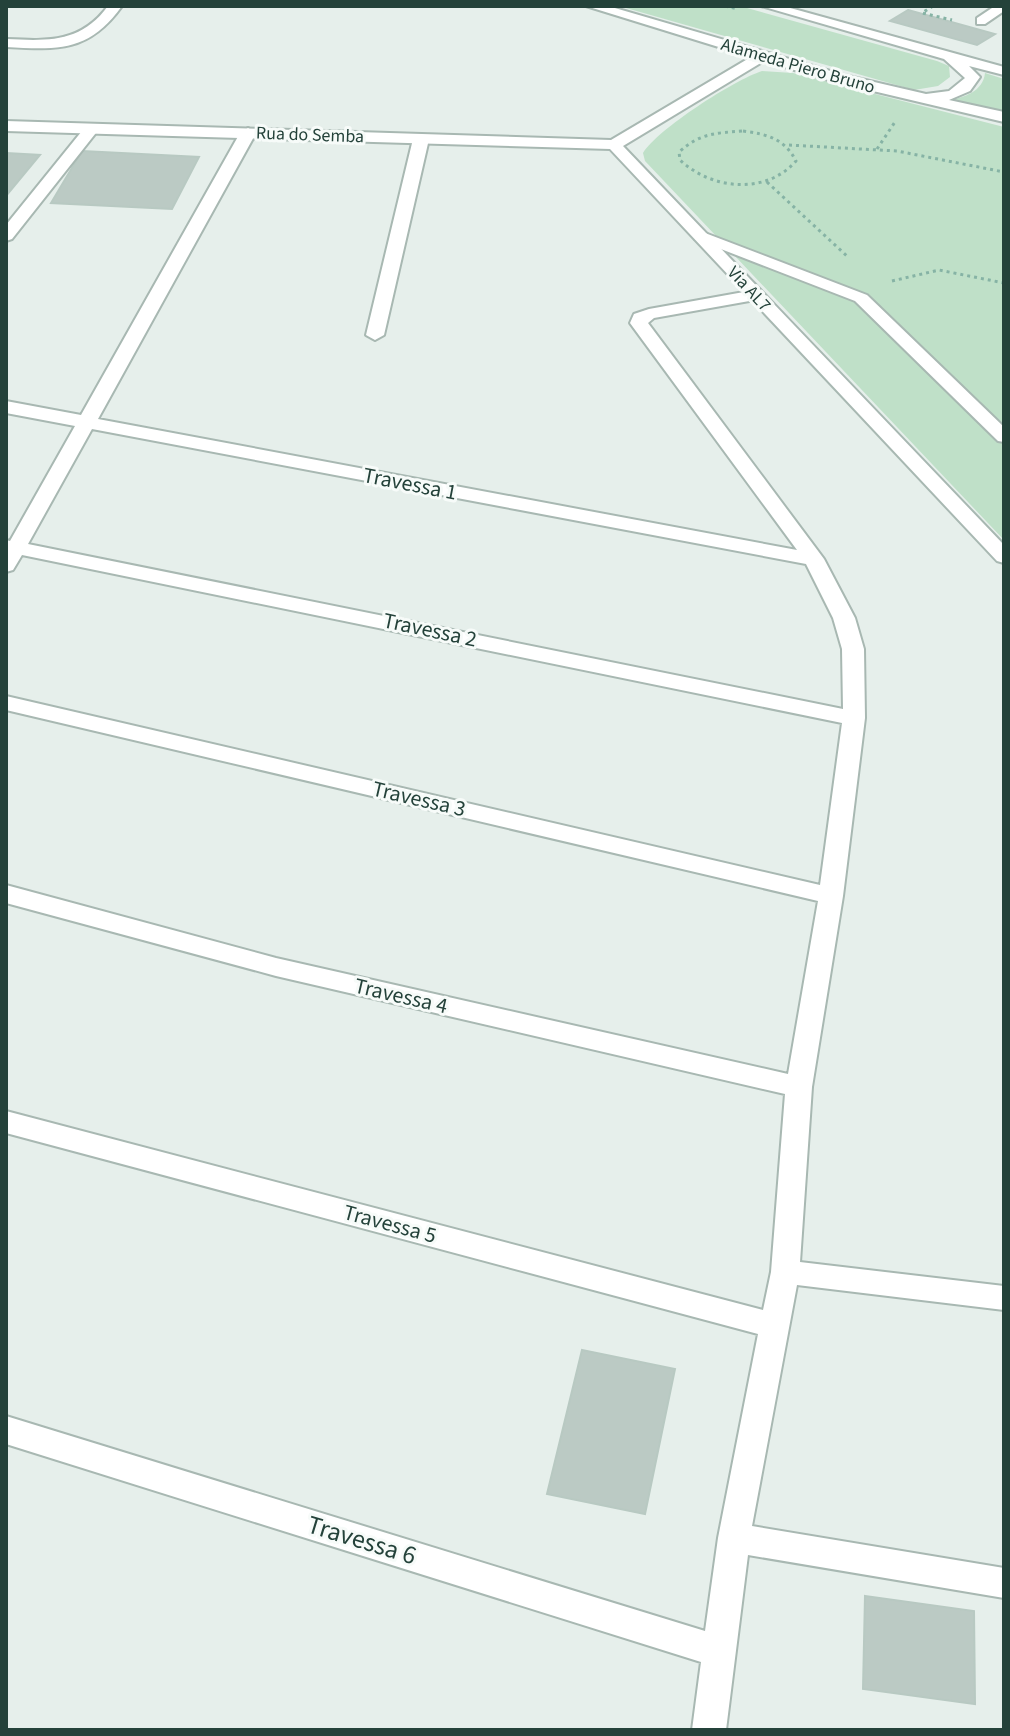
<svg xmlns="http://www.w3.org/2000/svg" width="1010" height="1736" viewBox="0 0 1010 1736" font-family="'Source Sans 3',sans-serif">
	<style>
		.green { fill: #bfe0c8 }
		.building { fill: #bbcac4; stroke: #b8c9c2; stroke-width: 2 }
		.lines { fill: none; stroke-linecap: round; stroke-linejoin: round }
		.service-casing { stroke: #a8b8b2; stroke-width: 4 }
		.minor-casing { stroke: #a8b8b2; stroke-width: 4 }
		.tertiary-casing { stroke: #a8b8b2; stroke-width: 4 }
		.path { stroke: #86b3a5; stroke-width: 3; stroke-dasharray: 3 4; stroke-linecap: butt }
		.service { fill: #fff; fill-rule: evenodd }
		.minor { fill: #fff; fill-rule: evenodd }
		.tertiary { fill: #fff; fill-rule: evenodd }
		.labels { text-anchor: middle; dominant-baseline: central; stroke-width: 6; stroke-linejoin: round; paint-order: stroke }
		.far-street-label { font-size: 18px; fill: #24423a; stroke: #f7fbf9 }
		.street-label { font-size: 22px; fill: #24423a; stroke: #f7fbf9 }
		.near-street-label { font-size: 26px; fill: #24423a; stroke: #f7fbf9 }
	</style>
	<rect width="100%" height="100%" fill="#e6efeb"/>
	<path class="green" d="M619,6H740L937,61L949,66L950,77L938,86L914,90Z
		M762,71L793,73L1004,127V540L645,161L643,153C658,129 734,80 762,71Z
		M985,73L1004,79V114L948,101C964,97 983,92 985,73Z"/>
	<path class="building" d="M908,10L995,34L977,45L890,21Z
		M82,151L199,157L172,209L51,203Z
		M6,153L40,155L6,196Z
		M582,1350L675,1369L645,1514L547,1494Z
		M865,1596L974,1611L975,1704L863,1689Z"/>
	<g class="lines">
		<defs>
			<path id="service" d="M995,6H1004V11L985,24H977V18Z
				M695,233H705L867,295L1004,427V442L998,441L855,301L695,239Z"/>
			<path id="minor" d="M108,6H122C89,52 58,50 6,47V39C48,41 81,43 108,6Z
				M86,126L99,129L12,239L6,241V225Z
				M248,128L256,133L98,419L797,550L630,323L634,314L649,309L755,290L764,295L755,300L654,318L648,323L824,559L855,618L864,649L865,718L843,896L812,1087L800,1262L1004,1286V1310L797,1285L752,1526L1004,1568V1598L748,1555L726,1730H692L701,1662L6,1444V1416L705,1631L718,1538L758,1334L6,1133V1111L763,1310L771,1272L785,1094L276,976L6,903V885L276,958L788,1074L818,901L6,710V696L820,885L842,723L22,555L13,570L6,572V540L10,541L75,426L6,413V401L81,415L240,133ZM92,429L806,564L833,618L842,649L843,709L28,544Z
				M421,134L429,139L384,335L375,340L366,335L413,139Z"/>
			<path id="tertiary" d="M586,6H608L844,75L926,94L949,91L965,78L944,59L761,6H783L1004,67V75L969,66L980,77L970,91L949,100L1004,112V122L835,82L764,61L623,146L1004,545V563L997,561L610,149L6,131V121L611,140L751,57Z"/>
		</defs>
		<use href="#service" class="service-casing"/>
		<use href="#minor" class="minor-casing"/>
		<use href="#tertiary" class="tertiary-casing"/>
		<path class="path" d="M725,6L738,9
			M933,6L922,13L952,20
			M743,131C767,134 785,139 796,161C766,195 712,190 680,160L679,152C700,133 716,133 743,131Z
			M789,145L897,151L1004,172
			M877,149L895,122
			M767,182L848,257
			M892,281L939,270L1004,283"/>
		<use href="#service" class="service"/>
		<use href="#minor" class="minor"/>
		<use href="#tertiary" class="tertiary"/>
	</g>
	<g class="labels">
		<g class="far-street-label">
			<text transform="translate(798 66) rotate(16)">Alameda Piero Bruno</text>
			<text transform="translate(310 135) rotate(2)">Rua do Semba</text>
			<text transform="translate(749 289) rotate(47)">Via AL7</text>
		</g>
		<g class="street-label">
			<text transform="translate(410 484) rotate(11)">Travessa 1</text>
			<text transform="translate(430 630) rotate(12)">Travessa 2</text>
			<text transform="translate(419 799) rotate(13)">Travessa 3</text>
			<text transform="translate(401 996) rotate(13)">Travessa 4</text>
			<text transform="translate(390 1224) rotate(15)">Travessa 5</text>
		</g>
		<g class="near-street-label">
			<text transform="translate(362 1540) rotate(17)">Travessa 6</text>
		</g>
	</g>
	<rect width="1010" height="1736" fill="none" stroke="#24423a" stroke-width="16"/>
</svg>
